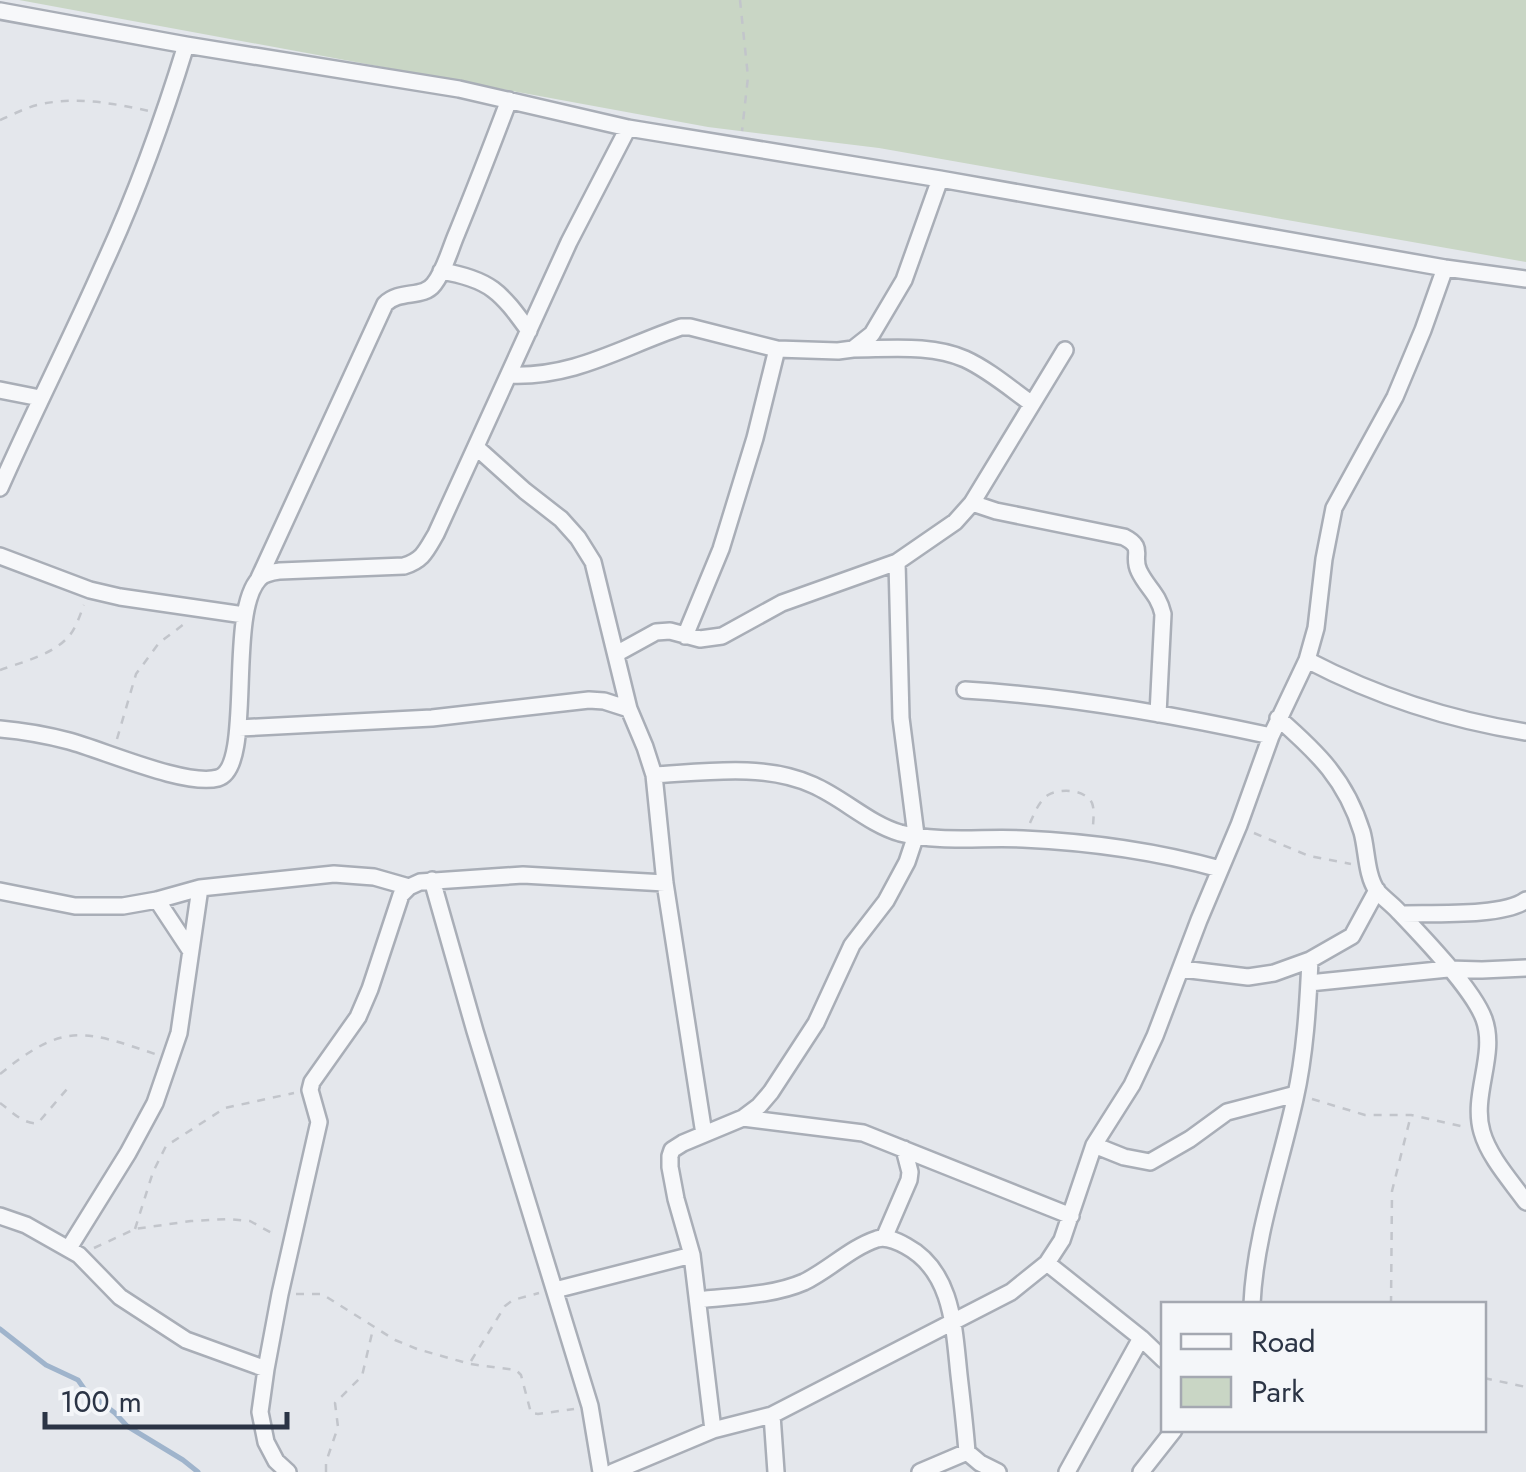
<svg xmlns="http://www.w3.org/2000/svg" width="1526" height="1472" viewBox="0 0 1526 1472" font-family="Jost,sans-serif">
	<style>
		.green { fill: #c9d6c5 }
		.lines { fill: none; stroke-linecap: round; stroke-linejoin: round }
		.stream { stroke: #9fb4cc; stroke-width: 5 }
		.minor-casing { stroke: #a9aeb7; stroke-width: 20 }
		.path { stroke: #c2c5cb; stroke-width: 2.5; stroke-dasharray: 8 8; stroke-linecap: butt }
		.minor { stroke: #f7f8fa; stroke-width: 15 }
	</style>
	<rect width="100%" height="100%" fill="#e4e7ec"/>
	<path class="green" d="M19,0H1526V262L879,148L708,127Z"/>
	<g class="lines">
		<path class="stream" d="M0,1329L46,1365L78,1380L85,1390L115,1413L127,1426L183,1460L198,1472"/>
		<defs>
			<path id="minor" d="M0,11L186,45L459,89L628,128L940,179L1445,268L1526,279
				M441,271C490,279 501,292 529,331
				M853,349C890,349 931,344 965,359C989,370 1011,389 1032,404
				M509,375C574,378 622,347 681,327H690L777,349L838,351L853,349L872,334L904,280L940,179
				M0,390L40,398
				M476,447L525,491L561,519L578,538L593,562L629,709L645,747L654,775L665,883L704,1134
				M0,488C33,413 70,341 103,266C136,195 163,120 186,45
				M972,503L996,511L1124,537C1146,548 1131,555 1139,571C1147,588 1158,593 1163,614L1158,714
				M0,556L90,590L120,597L244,615
				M259,578L385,304C400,289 423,299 434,284C445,270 450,249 457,233C475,189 492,145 509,100
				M685,636L721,549L755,438L777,349
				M616,654L656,632L670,631L700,639L722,636L782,603L897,562L955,522L972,503L1065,350
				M1307,660C1376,696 1449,720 1526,732
				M965,690C1068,696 1170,714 1271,736
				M1278,718C1318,753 1346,780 1362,832C1367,850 1366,875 1377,891C1383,898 1393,905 1399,912C1422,936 1473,989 1484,1019C1497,1055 1471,1095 1482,1132C1489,1157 1511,1181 1526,1202
				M239,728L432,718L589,700L604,701L629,709
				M0,729C23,731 46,735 69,741C103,750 186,787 218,778C255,768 226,614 259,579C264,573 273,572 280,571L404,566C423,560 426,551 436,534L569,242L628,128
				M654,775C705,772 765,763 813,785C843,798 869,824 900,833C939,843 983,837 1023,839C1090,842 1155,851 1220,869
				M432,880L475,1031L590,1406L601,1472
				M0,891L75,906H123L157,900L200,888L334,874L374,877L409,887
				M157,900L190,950
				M1401,914C1431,913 1504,917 1526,900
				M1182,969L1248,977L1274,973L1310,960L1352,936L1377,890
				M1309,983L1448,969L1482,970L1526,968
				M743,1118L863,1133L1071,1216
				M1094,1145L1124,1157L1150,1162L1190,1139L1227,1112L1296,1094
				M0,1216L26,1225L79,1255L120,1297L186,1340L266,1369
				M884,1238L909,1180L910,1172L904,1149
				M69,1248L128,1153L155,1103L179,1033L200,888
				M1047,1263L1141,1338L1164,1360
				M555,1290L692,1255
				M698,1300C731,1296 772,1296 804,1282C829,1270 850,1248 877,1239C887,1236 897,1241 906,1246C953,1271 954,1329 959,1375C962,1401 965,1426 967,1452L980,1463L998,1472
				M1252,1304C1255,1235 1280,1167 1295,1099C1305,1055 1308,1006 1310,960
				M772,1415L776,1472
				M713,1430L692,1255L676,1199L670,1167V1156L672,1150L683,1143L743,1118L759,1106L771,1092L816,1023L852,945L886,901L907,862L916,835L901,718L897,562
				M288,1472L276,1461L266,1442L260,1412L266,1369L280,1294L319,1122L310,1090L312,1082L358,1017L370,989L401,895L409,887L420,882L523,875L665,883
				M613,1472L713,1430L772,1415L1011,1292L1047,1263L1062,1240L1094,1145L1132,1085L1155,1036L1199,920L1239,825L1271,736L1307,660L1316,628L1324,559L1334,508L1395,397L1423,330L1445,268
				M920,1472L967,1452
				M1067,1472L1141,1338
				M1141,1472L1174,1430"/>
		</defs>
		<use href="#minor" class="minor-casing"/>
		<path class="path" d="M740,0L748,77L742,131
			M0,120C12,115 25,108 37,105C75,96 112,103 149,111
			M0,670C22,662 53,655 69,636C76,628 80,615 84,605
			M117,739L136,674L159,643L184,624
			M1030,823C1034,814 1039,801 1048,795C1060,788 1085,789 1092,803C1095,811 1093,820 1093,828
			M1254,833L1309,856L1351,864
			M0,1074C63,1023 82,1029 155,1054
			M1312,1099L1365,1115H1411L1465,1127
			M0,1103C11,1111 24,1125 38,1123L67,1089
			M135,1229L153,1172L166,1146L225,1108L294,1093
			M94,1248L135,1229L191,1221L229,1219L250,1221L277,1236
			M296,1294H322L395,1340L417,1349L470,1364L516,1370L521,1375L531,1413L538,1414L574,1409
			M1391,1304L1392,1191L1411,1115
			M471,1361L505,1306L513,1300L539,1293
			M1484,1378L1526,1387
			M326,1472V1462L338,1427L335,1403L362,1376L373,1329"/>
		<use href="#minor" class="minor"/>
	</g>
	<rect x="1161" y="1302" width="325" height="130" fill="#f4f6f9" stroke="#a4a8b1" stroke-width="2.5"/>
	<rect x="1181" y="1334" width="50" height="15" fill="#f7f8fa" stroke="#a4a8b1" stroke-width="2.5"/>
	<text x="1251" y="1352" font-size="30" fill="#2b3445">Road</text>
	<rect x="1181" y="1377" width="50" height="30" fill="#c9d6c5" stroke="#a4a8b1" stroke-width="2.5"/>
	<text x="1251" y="1402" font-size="30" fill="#2b3445">Park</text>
	<path d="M45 1412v15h242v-15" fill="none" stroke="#2b3445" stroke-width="5"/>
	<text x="60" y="1412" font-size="30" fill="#2b3445" stroke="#f4f6f9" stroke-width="8" paint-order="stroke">100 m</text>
</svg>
